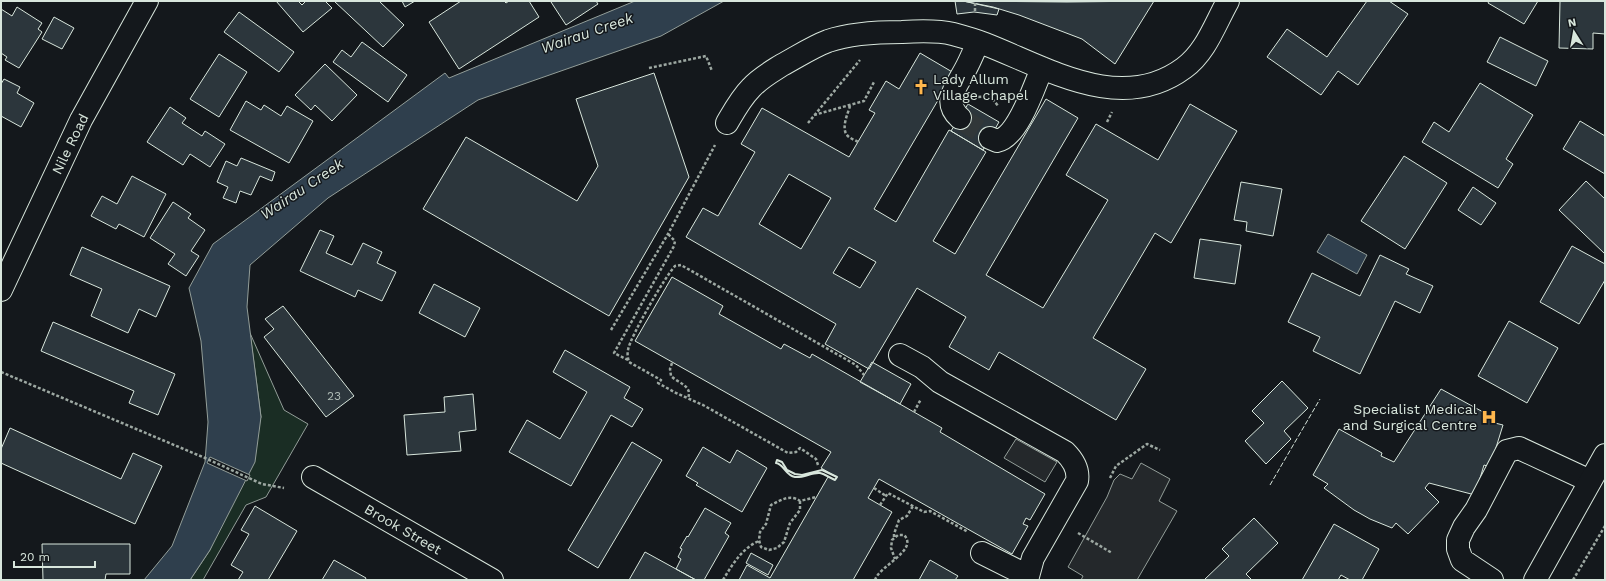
<svg xmlns="http://www.w3.org/2000/svg" width="1606" height="581" viewBox="0 0 1606 581" font-family="'Work Sans',sans-serif">
	<style>
		.green { fill: #1a2d24; stroke: #939e99 }
		.parking { fill: #24282b; stroke: #939e99 }
		.water { fill: #2f3f4d; stroke: #939e99 }
		.pier { fill: #14181c; stroke: #939e99 }
		.building { fill: #2c363c; stroke: #d8e6dc; fill-rule: evenodd }
		.lines { fill: none; stroke-linecap: round; stroke-linejoin: round }
		.minor-tunnel { stroke: #313739; stroke-width: 22; stroke-dasharray: 22 11; stroke-linecap: butt }
		.minor-casing { stroke: #d8e6dc; stroke-width: 24 }
		.major-casing { stroke: #d8e6dc; stroke-width: 24 }
		.path { stroke: #9da8a2; stroke-width: 2.5; stroke-dasharray: 3 2; stroke-linecap: butt }
		.minor { stroke: #14181c; stroke-width: 22 }
		.major { stroke: #14181c; stroke-width: 22 }
		.fence { stroke: #d8e6dc; stroke-width: 1; stroke-dasharray: 5 2; stroke-linecap: butt }
		.wall { stroke: #d8e6dc; stroke-width: 2 }
		.labels { text-anchor: middle; dominant-baseline: central; stroke-width: 3; stroke-linejoin: round; paint-order: stroke }
		.number-label { font-size: 12px; fill: #adbab4 }
		.poi-label { font-size: 14px; fill: #d8e6dc; stroke: #14181c; text-anchor: start }
		.street-label { font-size: 14px; fill: #d8e6dc; stroke: #14181c }
		.water-label { font-size: 15px; font-style: italic; fill: #d8e6dc; stroke: #14181c }
	</style>
	<rect width="100%" height="100%" fill="#14181c"/>
	<path class="green" d="M250,333L284,410L308,424L266,497L246,505L203,580H190L210,550L261,417Z"/>
	<path class="parking" d="M1016,439L1057,462L1045,482L1004,458Z
		M1141,463L1170,479L1159,501L1177,511L1137,580H1081L1083,576L1068,567L1107,497L1114,480L1120,474L1132,479Z"/>
	<path class="water" d="M635,1H724L661,36L478,100L328,198L250,265L247,307L261,417L255,462L210,550L190,580H144L172,546L205,462L208,422L201,341L189,288L213,244L445,73L449,78Z
		M1328,234L1367,255L1357,274L1317,252Z"/>
	<path class="pier" d="M210,457L250,475L247,481L207,463Z"/>
	<path class="building" d="M276,1H298L302,5L306,1H325L332,8L303,32Z
		M334,1H379L404,25L383,47Z
		M402,1H415L405,7Z
		M461,1H504L506,3L509,1H529L539,17L459,69L429,22Z
		M553,1H596L598,4L566,25L551,2Z
		M955,1H963L999,9L997,15L974,12L957,14Z
		M963,1L1067,2L1154,1L1115,64L1082,39L1019,15L993,7Z
		M1367,1H1389L1408,14L1358,85L1338,71L1321,95L1267,57L1287,29L1327,57Z
		M1489,1H1538L1524,24L1488,3Z
		M1560,1H1605V34L1593,33V49L1559,48Z
		M17,7L42,23L38,29L42,32L19,68L5,60L7,57L1,53V9L12,16Z
		M239,12L294,52L279,72L224,32Z
		M54,17L74,28L62,49L42,39Z
		M1500,37L1548,61L1536,86L1487,62Z
		M362,42L407,75L388,102L333,62L342,50L351,57Z
		M920,53L954,73L874,209L896,222L949,130L951,131L986,152L933,241L955,254L1046,99L1078,118L986,275L1043,308L1108,200L1066,175L1096,124L1158,160L1190,104L1237,131L1171,243L1155,233L1093,338L1146,369L1116,420L999,352L989,370L949,347L966,317L917,288L869,369L825,344L836,324L686,237L703,208L718,216L755,152L741,144L762,108L849,157L875,113L869,110L886,81L899,89ZM789,174L831,198L801,249L759,224ZM849,247L876,262L860,288L833,273Z
		M219,54L247,72L219,117L190,99Z
		M325,64L357,95L332,121L315,105L311,110L295,95Z
		M654,73L689,177L609,316L423,209L466,137L577,201L598,166L576,99Z
		M4,79L20,87L17,93L34,103L21,127L1,116V84Z
		M1480,83L1533,115L1506,159L1513,164L1498,188L1422,142L1434,122L1449,132Z
		M246,101L261,110L264,105L281,116L287,106L313,121L289,163L230,130Z
		M968,104L999,122L983,150L951,131Z
		M170,107L186,118L182,123L202,136L205,131L225,144L210,167L190,154L183,165L147,142Z
		M1580,121L1605,136V174L1563,149Z
		M1404,156L1447,183L1405,249L1361,221Z
		M241,158L275,172L272,181L260,176L251,195L240,191L236,203L223,198L228,187L217,182L226,161L237,166Z
		M132,176L166,194L144,237L119,224L116,229L91,216L102,196L117,204Z
		M1586,181L1605,199V254L1559,210Z
		M1241,182L1282,189L1273,236L1246,231L1247,222L1234,220Z
		M1473,187L1496,203L1481,225L1458,210Z
		M173,202L191,214L188,218L205,230L191,251L199,256L186,276L168,264L175,254L150,238Z
		M320,230L334,236L326,253L352,265L363,243L382,252L377,263L396,272L382,301L358,290L355,297L300,271Z
		M1200,239L1241,245L1235,284L1194,278Z
		M1572,246L1605,264V280L1579,324L1540,302Z
		M82,247L170,286L156,317L139,309L128,333L91,316L102,289L70,275Z
		M1380,255L1409,269L1406,274L1433,286L1420,313L1395,301L1360,374L1313,351L1320,337L1288,322L1312,273L1360,296Z
		M672,277L723,306L719,314L781,349L784,344L810,358L812,354L942,428L940,432L1045,494L1030,520L1026,518L1023,524L1028,526L1012,554L879,479L868,498L892,512L853,580H739L747,565L770,578L828,477L835,480L837,477L821,468L831,452L635,341Z
		M434,284L480,308L465,337L419,313Z
		M283,306L354,396L326,417L264,337L274,329L265,319Z
		M1509,321L1558,348L1527,403L1478,376Z
		M53,322L175,374L158,415L129,403L134,391L41,351Z
		M565,350L630,387L624,398L643,409L632,427L611,415L571,486L509,452L527,420L560,439L587,392L553,372Z
		M872,362L911,384L900,404L860,382Z
		M1282,381L1308,408L1284,431L1291,439L1266,464L1245,441L1264,423L1252,411Z
		M1441,389L1494,418L1491,422L1503,425L1490,467L1484,465L1475,495L1429,483L1425,488L1439,502L1408,534L1396,523L1392,528L1370,519L1354,510L1324,488L1328,484L1313,475L1339,429L1382,453L1381,456L1394,462Z
		M473,394L476,430L459,432L461,451L407,455L404,415L445,412L444,397Z
		M10,428L121,479L133,453L162,466L135,524L1,463V449Z
		M632,442L662,460L598,568L568,550Z
		M703,447L730,463L737,450L767,468L742,512L696,485L698,483L686,476Z
		M255,506L297,531L268,580H238L243,572L231,565L249,534L241,530Z
		M705,508L731,523L725,533L729,536L704,580H696L676,569L681,559L678,557L682,549L680,548L687,536L688,537Z
		M1254,518L1278,543L1246,574L1252,580H1204L1229,556L1222,549Z
		M1334,524L1379,549L1362,580H1350L1341,575L1338,580H1302Z
		M42,544H130V574H106L105,580H43Z
		M645,552L676,569L696,580H629Z
		M751,553L773,565L768,575L746,563Z
		M334,560L366,578L365,580H322Z
		M930,560L958,576L955,580H919Z"/>
	<g class="lines">
		<path class="minor-tunnel" d="M960,118L990,138"/>
		<defs>
			<path id="minor" d="M960,118C942,102 956,87 965,70C970,61 974,51 978,42
				M727,123C734,111 741,98 751,88C760,78 771,72 782,65C797,57 812,47 828,41C851,33 878,32 902,32C918,31 937,30 953,34C964,37 975,40 985,44C1047,68 1121,115 1184,68C1206,52 1215,24 1228,1
				M990,138L997,141C1018,137 1034,87 1042,68
				M1,290L81,120L147,1
				M900,355L922,367L940,382L1065,452C1073,460 1079,470 1077,481L1033,558L1027,580
				M313,477L492,580
				M982,553L1028,576
				M1492,580L1462,560L1458,549V540L1464,527L1476,510L1507,451L1519,448L1590,481"/>
			<path id="major" d="M1535,580L1605,455"/>
		</defs>
		<use href="#minor" class="minor-casing"/>
		<use href="#major" class="major-casing"/>
		<path class="path" d="M812,1V2
			M975,3V12
			M649,68L706,56L712,71
			M978,97C989,96 992,97 998,106
			M850,106C848,113 841,128 847,135C849,138 855,140 858,142
			M814,115L864,101L874,82
			M1107,122L1112,112
			M808,123L860,60
			M611,330L668,234L715,145
			M628,360L614,353L674,246L675,241L668,234
			M672,363L670,369L671,376C678,383 693,386 688,398
			M1,372L205,458L262,484L284,488
			M914,412L921,399
			M818,465L816,459L800,448L796,452L788,453L703,405L676,393L658,383L661,380L629,362C628,359 627,354 628,350C630,337 666,275 675,266L681,265L856,365L864,375
			M1110,478L1116,466L1147,444L1160,450
			M874,488L886,496
			M800,501V510L790,523L784,542L777,548L769,550L761,547L759,540L760,532L766,524L771,505C781,500 790,494 800,501L816,497
			M880,505L888,493L924,512L930,511L968,532
			M1078,533L1112,553
			M894,537V534L899,520L907,516L913,506
			M723,580C732,565 742,548 759,541
			M875,580C879,566 919,550 904,535H898L892,540L891,548L895,559
			M1573,580L1605,526"/>
		<use href="#minor" class="minor"/>
		<use href="#major" class="major"/>
		<path class="fence" d="M1270,485L1320,399"/>
		<path class="wall" d="M777,460L782,462L787,470L795,474L802,475L822,470L837,477L835,480C830,478 825,474 820,473C812,472 804,478 795,477C785,475 784,464 776,463Z"/>
	</g>
	<defs>
		<symbol id="church-bare" viewBox="-9 -9 18 18"><path d="M-1.2-6h2.4v3.5h3.3v2.4h-3.3V6h-2.4V-.1h-3.3v-2.4h3.3Z" fill="#ffb74d" stroke="#14181c" stroke-width="2.5" paint-order="stroke"/></symbol>
		<symbol id="hospital-bare" viewBox="-9 -9 18 18"><path d="M-5-5h3v3.5h4V-5h3V5h-3V1.5h-4V5h-3Z" fill="#ffb74d" stroke="#14181c" stroke-width="2.5" paint-order="stroke"/></symbol>
	</defs>
	<g fill-rule="evenodd">
		<use href="#church-bare" x="910" y="76" width="22" height="22"/>
		<use href="#hospital-bare" x="1478" y="406" width="22" height="22"/>
	</g>
	<g class="labels">
		<g class="number-label">
			<text x="334" y="396">23</text>
		</g>
		<g class="poi-label">
			<text x="933" y="79">Lady Allum<tspan x="933" dy="16">Village chapel</tspan></text>
			<text x="1477" y="409" text-anchor="end">Specialist Medical<tspan x="1477" dy="16">and Surgical Centre</tspan></text>
		</g>
		<g class="street-label">
			<text transform="translate(70 144) rotate(-64)">Nile Road</text>
			<text transform="translate(403 529) rotate(30)">Brook Street</text>
		</g>
		<g class="water-label">
			<text transform="translate(587 33) rotate(-19)">Wairau Creek</text>
			<text transform="translate(302 189) rotate(-34)">Wairau Creek</text>
		</g>
	</g>
	<rect width="1606" height="581" fill="none" stroke="#d8e6dc" stroke-width="4"/>
	<g transform="translate(1574 32) rotate(349)" stroke="#14181c" stroke-width="3" paint-order="stroke">
	<path d="M0-3L7 15L0 10L-7 15Z" fill="#d8e6dc"/>
	<text y="-6" font-size="11" font-weight="bold" text-anchor="middle" fill="#d8e6dc">N</text>
	</g>
	<path d="M14 561v6h81v-6" fill="none" stroke="#d8e6dc" stroke-width="2"/>
	<text x="20" y="561" font-size="12" fill="#d8e6dc" stroke="#14181c" stroke-width="3" paint-order="stroke">20 m</text>
</svg>
